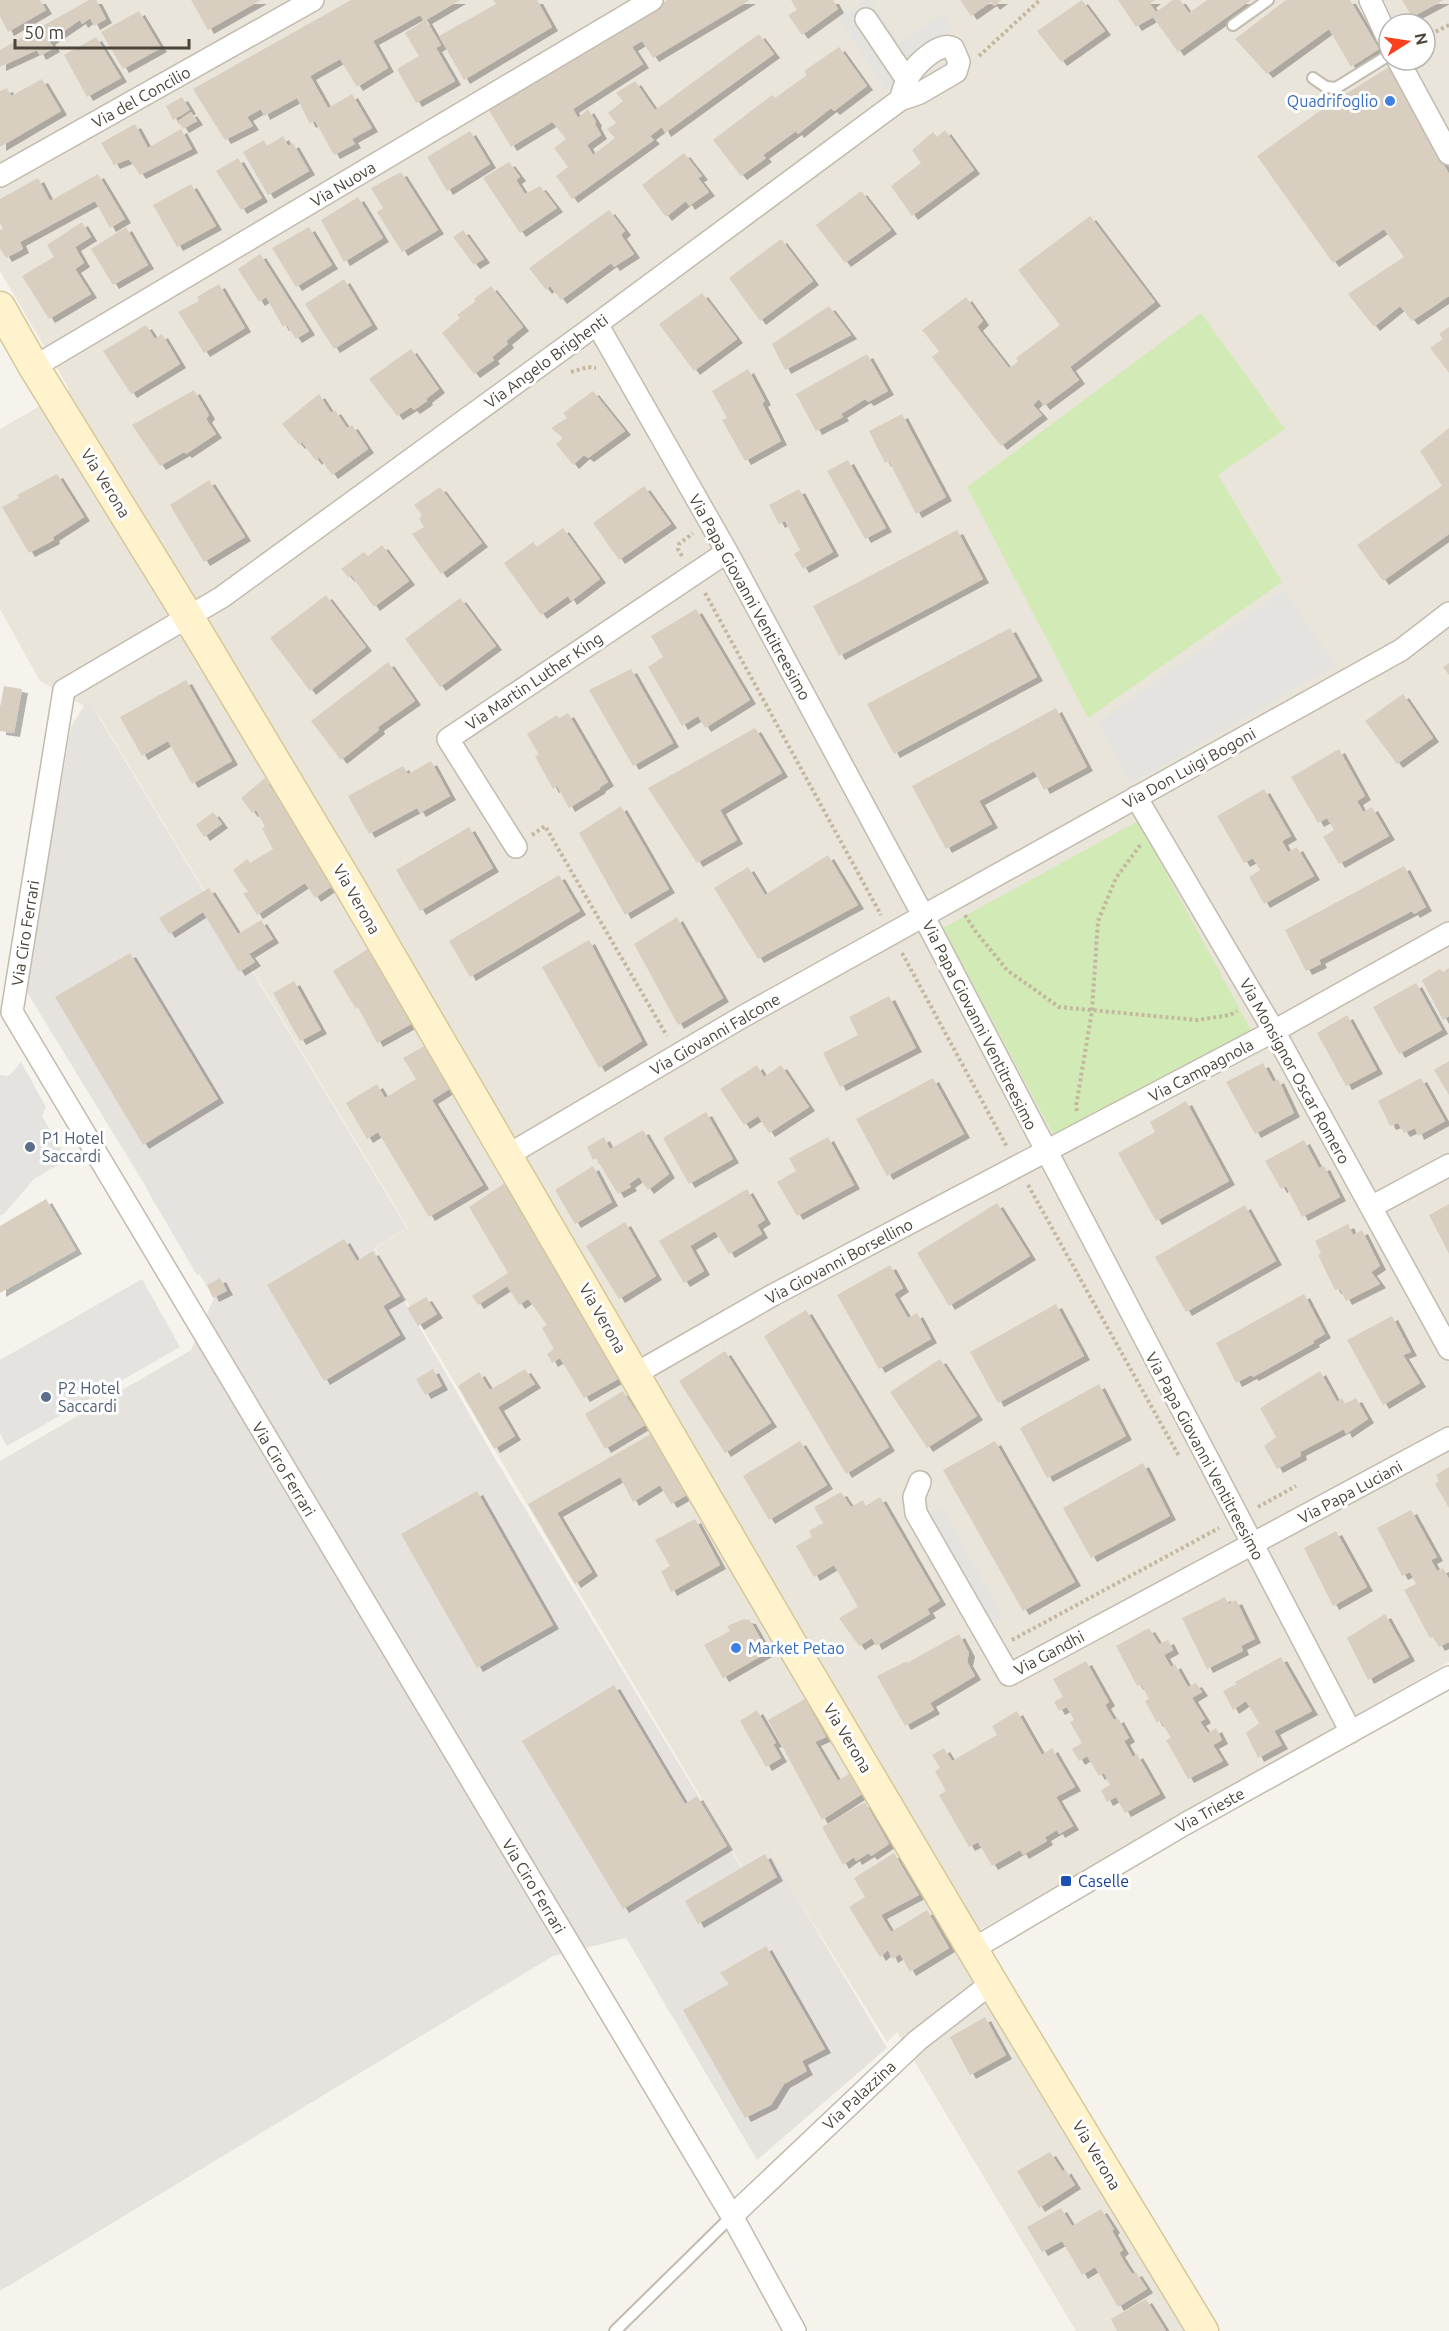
<svg xmlns="http://www.w3.org/2000/svg" width="1449" height="2331" viewBox="0 0 1449 2331" font-family="Ubuntu,sans-serif">
	<style>
		.residential { fill: #eae5da; fill-rule: evenodd }
		.industrial { fill: #e6e2dd }
		.green { fill: #d2eab5 }
		.parking { fill: #e5e3e0 }
		.building { fill: #d8cfc1; filter: url(#shadow) }
		.lines { fill: none; stroke-linecap: round; stroke-linejoin: round }
		.lane-casing { stroke: #c2bbae; stroke-width: 14 }
		.street-casing { stroke: #c2bbae; stroke-width: 24 }
		.secondary-casing { stroke: #d6c79b; stroke-width: 33 }
		.path { stroke: #c4b79f; stroke-width: 4; stroke-dasharray: 3 3; stroke-linecap: butt }
		.lane { stroke: #fff; stroke-width: 10 }
		.street { stroke: #fff; stroke-width: 21 }
		.secondary { stroke: #fff3cd; stroke-width: 30 }
		.shop-dot { fill: #3f7fe0; stroke: #fff; stroke-width: 2 }
		.service-dot { fill: #5c6f8a; stroke: #fff; stroke-width: 2 }
		.transit-dot { fill: #1a4fb4; stroke: #fff; stroke-width: 2 }
		.labels { text-anchor: middle; dominant-baseline: central; stroke-width: 6; stroke-linejoin: round; paint-order: stroke }
		.street-label { font-size: 16px; fill: #4b4439; stroke: #fff }
		.shop-label { font-size: 16px; fill: #366cbe; stroke: #fff; text-anchor: end }
		.service-label { font-size: 16px; fill: #4e5e75; stroke: #fff; text-anchor: start }
		.transit-label { font-size: 16px; fill: #164399; stroke: #fff; text-anchor: start }
	</style>
	<defs>
		<filter id="shadow"><feDropShadow dx="6" dy="4" stdDeviation="0" flood-color="#0004"/></filter>
	</defs>
	<rect width="100%" height="100%" fill="#f6f3ec"/>
	<path class="residential" d="M0,0H1449V1662L957,1943L1184,2331H1076L897,2032L887,2042L768,1851L742,1867L375,1248L408,1228L98,714L40,681L0,609V429L69,389L0,271ZM1389,24H1425V60H1389Z"/>
	<path class="industrial" d="M88,699L407,1228L374,1248L497,1462L741,1867L769,1851L887,2048L757,2160L626,1938L553,1956L0,2291V1461L191,1350L214,1298L25,989L71,727Z"/>
	<path class="green" d="M1201,313L1285,429L1218,475L1282,582L1088,718L967,487Z
		M1138,821L1251,1030L1054,1136L943,928Z"/>
	<path class="parking" d="M866,0H871L899,43L944,14L953,28L900,63L897,83L886,90L839,18Z
		M1284,589L1336,665L1130,784L1098,723Z
		M21,1062L46,1107L42,1116L67,1160L34,1179L5,1213L0,1216V1075L9,1076Z
		M162,1181L212,1266L197,1275L147,1190Z
		M142,1279L180,1347L7,1446L0,1433V1360Z
		M942,1508L1004,1618L990,1626L928,1516Z"/>
	<path class="building" d="M0,0H40L46,10L8,32L0,16Z
		M89,0H96L106,19L94,26L90,18L82,24L80,20L49,41L54,48L40,56L37,50L0,67V50Z
		M191,0H261L208,30Z
		M351,0H460L426,20L441,45L436,48L455,81L416,103L397,69L419,56L405,33L424,21L420,15L373,41L388,68L357,87L340,59L310,76L328,108L352,94L372,128L352,139L355,144L334,155L315,121L310,124L297,98L264,116L261,109L247,117L253,126L225,140L193,89Z
		M493,0H537L552,27L464,80L439,36L496,4Z
		M668,0H750L653,58L642,41L632,47L643,64L573,109L578,118L588,109L596,122L595,124L601,135L587,145L593,155L615,138L607,129L616,123L608,113L623,101L616,93L635,81L655,110L759,34L774,54L665,133L662,127L650,136L654,140L572,199L556,176L568,167L554,148L566,139L555,125L552,122L511,147L487,107Z
		M791,0H833L838,9L802,35L788,15L797,10Z
		M960,0H1002L994,6L991,2L971,16Z
		M1082,0L1105,31L1061,62L1037,31Z
		M1118,0H1155L1150,4L1156,12L1173,0H1180L1189,13L1207,0H1251L1178,52L1153,17L1136,27Z
		M1286,0H1350L1379,49L1351,67L1329,29L1267,74L1235,39Z
		M1402,0H1444L1412,17Z
		M139,11L161,48L123,69L101,32Z
		M96,37L121,78L87,97L64,55Z
		M839,47L867,86L834,111L831,108L798,134L796,131L763,155L766,158L741,176L713,140L772,95L775,98L807,75L804,71Z
		M1389,67L1449,174V296L1412,321L1400,306L1374,327L1348,294L1404,257L1384,229L1333,263L1257,156L1328,105Z
		M42,79L61,111L0,147V91L7,88L11,96Z
		M182,97L190,110L173,120L166,106Z
		M191,112L197,121L183,129L178,121Z
		M135,124L148,148L181,129L192,149L140,175L129,159L114,165L101,143Z
		M945,130L974,170L912,216L891,186L921,163L912,150L933,132L937,137Z
		M470,131L490,164L447,191L427,157Z
		M283,136L288,146L293,143L309,171L268,195L243,152L264,140L267,146Z
		M684,153L702,176L698,178L709,192L689,206L686,201L666,217L642,185Z
		M238,158L262,198L241,210L216,171Z
		M509,162L520,177L516,180L525,194L540,186L557,208L520,233L483,178Z
		M401,172L438,230L402,252L377,212L383,208L371,188Z
		M98,174L125,219L110,228L95,201L20,242L23,249L6,258L0,248V230L3,229L0,223V199L38,178L50,201Z
		M191,184L216,226L177,247L153,205Z
		M861,191L891,230L845,263L816,225Z
		M358,197L383,238L344,262L321,220Z
		M609,210L625,231L621,235L634,254L614,267L611,263L561,300L550,286L546,290L529,268Z
		M1090,216L1155,302L1070,367L1079,380L1044,406L1039,399L1033,405L1042,415L1001,446L932,357L939,351L922,330L966,297L983,321L977,327L1009,368L1018,362L1016,358L1060,325L1018,270Z
		M82,222L91,237L75,247L84,263L75,269L91,294L49,319L22,276L54,257L47,245Z
		M126,227L148,265L113,285L91,249Z
		M309,227L332,265L296,287L272,248Z
		M463,230L484,259L474,265L453,237Z
		M781,239L813,281L760,321L729,278Z
		M260,254L309,331L296,339L286,324L283,327L266,297L259,302L238,269Z
		M344,279L372,325L334,349L305,304Z
		M219,284L245,328L204,353L178,312L199,301L197,297Z
		M491,286L523,327L506,341L508,344L492,357L494,360L474,374L442,333L460,318L457,315L476,301L474,299Z
		M702,293L737,339L694,371L659,324Z
		M829,306L851,335L785,370L772,344Z
		M146,325L155,339L162,334L180,364L131,394L103,351Z
		M1449,327V373L1430,348L1443,339L1439,334Z
		M411,349L439,389L426,399L427,401L414,410L411,407L397,416L369,379Z
		M867,354L888,391L868,402L865,399L841,414L843,417L816,431L796,394Z
		M748,369L765,401L762,403L781,441L745,461L722,420L727,418L712,391Z
		M194,390L209,415L206,419L216,434L186,454L184,452L160,466L132,425Z
		M593,391L625,431L588,458L584,455L573,465L556,444L563,438L551,428L567,418L563,413Z
		M319,394L331,413L335,410L347,428L352,425L368,449L332,475L319,457L316,461L302,442L299,445L282,424Z
		M902,414L946,497L916,514L889,461L885,463L869,431Z
		M1449,428V534L1383,581L1357,545L1442,486L1420,451Z
		M848,460L886,528L865,539L827,471Z
		M57,474L84,517L53,537L54,540L29,553L2,507L19,498L17,495Z
		M209,480L245,537L204,562L170,505Z
		M644,486L671,524L619,560L593,523Z
		M440,487L482,543L441,574L412,534L424,527L419,519L422,515L414,505Z
		M799,489L833,552L803,569L794,554L800,550L785,521L779,524L769,505Z
		M563,528L600,579L571,601L568,596L541,615L504,563L533,542L537,547Z
		M957,530L983,579L839,656L813,606Z
		M382,545L409,581L374,607L351,575L349,578L341,569L364,552L368,556Z
		M326,595L366,647L310,691L270,638Z
		M460,598L496,646L440,687L405,639Z
		M696,609L750,700L705,728L698,716L682,726L648,667L663,657L651,636Z
		M1010,628L1037,677L894,754L867,704Z
		M388,662L415,701L378,727L379,730L341,760L311,721Z
		M1449,663V675L1443,667Z
		M631,669L673,743L633,766L589,690Z
		M186,680L232,761L192,784L168,741L142,756L120,717Z
		M4,686L22,689L14,733L0,731V707Z
		M1403,694L1433,738L1397,764L1365,721Z
		M1056,708L1087,767L1044,790L1034,771L979,801L992,824L946,849L912,786Z
		M568,713L608,782L599,788L600,789L569,808L557,786L553,789L535,756L539,755L527,734L557,715L559,718Z
		M755,728L782,773L720,810L737,840L697,863L648,788Z
		M1339,749L1365,796L1357,801L1363,812L1372,807L1389,836L1339,864L1323,837L1334,830L1327,818L1318,823L1291,777Z
		M431,761L450,796L420,813L417,808L369,834L348,796L403,766L408,774Z
		M265,778L273,791L276,789L335,884L315,898L305,883L257,915L243,893L248,892L233,870L247,859L250,863L273,849L262,828L265,827L256,810L252,813L241,798Z
		M1264,789L1291,836L1282,841L1288,852L1297,847L1314,876L1264,904L1249,877L1260,870L1253,858L1244,863L1217,816Z
		M621,806L669,889L625,915L579,833Z
		M213,812L222,824L204,837L196,825Z
		M469,827L493,868L420,911L396,870Z
		M828,855L858,905L758,959L714,888L748,867L765,895Z
		M1404,866L1426,907L1414,914L1412,911L1319,960L1321,964L1306,971L1285,930Z
		M559,875L580,911L470,977L449,941Z
		M209,888L238,934L261,920L273,939L249,954L255,962L239,972L203,912L169,934L159,918Z
		M677,917L723,998L678,1025L634,944Z
		M589,940L642,1041L599,1068L542,967Z
		M371,947L413,1023L377,1043L358,1007L356,1009L333,971Z
		M130,953L218,1099L143,1145L55,997Z
		M1449,968V1016L1443,1020L1422,980L1440,969L1443,972Z
		M294,981L321,1030L300,1041L273,993Z
		M1416,983L1442,1030L1399,1054L1373,1007Z
		M889,996L916,1048L840,1087L823,1053L858,1035L849,1017Z
		M1347,1015L1377,1070L1346,1086L1317,1033Z
		M426,1045L451,1088L432,1100L483,1185L429,1217L378,1132L367,1139L346,1103L377,1084L385,1098L416,1079L403,1058Z
		M1449,1061V1095L1434,1070Z
		M1263,1063L1273,1082L1278,1079L1294,1113L1255,1134L1226,1082Z
		M757,1065L764,1077L781,1065L809,1107L769,1133L758,1116L744,1125L720,1089Z
		M933,1078L964,1134L887,1176L856,1119Z
		M1421,1078L1445,1121L1418,1136L1415,1128L1404,1133L1398,1123L1390,1126L1378,1101Z
		M1186,1101L1229,1181L1156,1221L1118,1153L1155,1132L1150,1122Z
		M706,1112L733,1159L689,1184L663,1138Z
		M643,1130L669,1174L648,1190L639,1177L629,1184L631,1187L618,1194L596,1158L593,1160L587,1147L604,1137L610,1149Z
		M828,1137L854,1185L797,1216L777,1182L796,1171L789,1158Z
		M1304,1140L1319,1168L1324,1166L1340,1197L1302,1217L1286,1186L1281,1189L1265,1161Z
		M593,1166L612,1202L575,1224L555,1190Z
		M505,1183L618,1379L584,1398L560,1358L552,1363L547,1354L554,1349L542,1328L547,1325L528,1299L519,1305L507,1286L478,1305L472,1296L508,1273L469,1207Z
		M747,1189L765,1220L757,1225L762,1234L729,1254L715,1231L690,1246L704,1271L684,1283L659,1241Z
		M46,1199L76,1250L0,1293V1226Z
		M997,1203L1030,1256L949,1306L917,1253Z
		M1449,1204V1254L1429,1215Z
		M1245,1205L1276,1261L1186,1312L1155,1257Z
		M625,1222L656,1276L619,1299L586,1246Z
		M1348,1224L1353,1235L1362,1230L1380,1266L1371,1272L1380,1284L1346,1301L1340,1289L1335,1290L1318,1255L1321,1253L1315,1241Z
		M344,1239L357,1261L373,1251L400,1296L383,1306L400,1335L324,1381L267,1285Z
		M890,1265L903,1288L894,1294L908,1318L917,1313L931,1339L879,1369L837,1295Z
		M220,1278L227,1291L213,1298L207,1285Z
		M1304,1294L1325,1334L1313,1341L1314,1343L1253,1377L1251,1375L1236,1383L1216,1343Z
		M426,1297L437,1314L418,1326L407,1308Z
		M1056,1304L1084,1356L998,1403L970,1352Z
		M806,1310L889,1447L846,1474L764,1336Z
		M1392,1316L1411,1352L1403,1355L1420,1383L1383,1405L1347,1340Z
		M725,1351L771,1423L725,1453L679,1381Z
		M940,1359L977,1416L927,1448L890,1392Z
		M433,1369L442,1386L425,1395L416,1379Z
		M525,1369L535,1384L498,1407L515,1436L494,1449L458,1386L479,1372L490,1390Z
		M1320,1371L1337,1402L1342,1398L1345,1404L1356,1398L1368,1419L1346,1434L1344,1429L1300,1452L1301,1456L1277,1469L1264,1446L1276,1437L1260,1408Z
		M1099,1384L1126,1436L1047,1478L1020,1428Z
		M623,1391L645,1425L605,1449L585,1414Z
		M651,1434L687,1495L671,1504L660,1485L633,1502L620,1477L557,1513L592,1572L575,1584L528,1504Z
		M800,1441L827,1485L769,1520L743,1476Z
		M995,1441L1075,1582L1023,1611L943,1470Z
		M1143,1463L1170,1516L1091,1558L1063,1508Z
		M1449,1467V1508L1435,1484L1439,1481L1436,1475Z
		M477,1491L553,1625L477,1668L401,1534Z
		M841,1492L851,1507L863,1500L866,1506L880,1497L940,1601L927,1609L930,1614L876,1646L872,1638L859,1646L839,1618L858,1607L834,1565L814,1577L796,1546L812,1537L809,1531L823,1523L814,1507Z
		M1411,1510L1437,1557L1431,1560L1437,1571L1443,1568L1449,1579V1642L1439,1647L1433,1637L1430,1638L1404,1590L1416,1584L1410,1572L1402,1576L1377,1528Z
		M695,1519L720,1565L671,1592L661,1571L670,1566L655,1540Z
		M1336,1531L1367,1587L1333,1606L1304,1548Z
		M1225,1597L1228,1604L1236,1600L1255,1639L1241,1646L1243,1651L1207,1669L1182,1618Z
		M1385,1614L1409,1657L1368,1680L1347,1638Z
		M744,1619L750,1620L768,1652L723,1678L704,1645L730,1631L727,1626Z
		M1149,1628L1159,1644L1168,1640L1173,1650L1164,1655L1171,1667L1175,1664L1188,1687L1196,1683L1202,1692L1192,1698L1205,1719L1200,1722L1208,1733L1216,1728L1222,1740L1213,1745L1223,1761L1188,1779L1166,1740L1171,1738L1160,1720L1157,1723L1145,1701L1149,1699L1141,1684L1137,1686L1116,1646Z
		M959,1634L969,1653L967,1662L975,1676L930,1703L934,1710L905,1726L877,1676L907,1661V1663Z
		M1281,1657L1312,1711L1274,1731L1282,1745L1258,1758L1246,1733L1259,1723L1246,1701L1233,1710L1223,1691L1237,1684L1235,1682Z
		M1086,1661L1109,1702L1105,1705L1114,1720L1118,1718L1129,1738L1124,1741L1133,1757L1137,1754L1160,1794L1125,1813L1116,1797L1107,1802L1101,1790L1110,1785L1104,1773L1099,1776L1087,1756L1079,1761L1072,1749L1082,1743L1070,1722L1074,1720L1067,1707L1059,1711L1054,1702L1063,1697L1053,1679Z
		M614,1685L685,1804L697,1796L727,1846L623,1909L522,1741Z
		M805,1699L826,1737L815,1742L838,1781L850,1773L862,1794L822,1820L768,1720Z
		M757,1710L776,1743L773,1744L781,1758L766,1767L740,1721Z
		M1017,1711L1042,1755L1052,1748L1075,1787L1056,1797L1073,1826L1059,1834L1057,1830L1045,1837L1047,1841L1023,1855L1020,1850L992,1866L978,1842L969,1847L939,1795L946,1791L935,1771L940,1768L932,1755L944,1748L952,1761L997,1735L992,1726Z
		M865,1802L889,1844L871,1856L869,1853L856,1861L854,1857L843,1865L822,1827Z
		M894,1853L919,1895L881,1915L891,1932L927,1910L949,1948L910,1972L900,1954L892,1959L888,1950L880,1957L849,1907L865,1897L854,1878Z
		M765,1854L777,1877L698,1924L685,1901Z
		M766,1946L825,2049L802,2061L807,2071L784,2084L771,2105L745,2118L683,2010L729,1984L720,1973Z
		M985,2017L1006,2055L970,2075L950,2037Z
		M1050,2152L1063,2172L1065,2169L1075,2185L1039,2208L1017,2171Z
		M1061,2208L1072,2226L1101,2209L1114,2229L1112,2231L1123,2250L1119,2253L1132,2274L1136,2272L1147,2289L1118,2307L1095,2267L1082,2275L1062,2241L1042,2252L1027,2227Z
		M1146,2299L1166,2331H1117L1111,2319Z"/>
	<g class="lines">
		<defs>
			<path id="lane" d="M1233,25L1268,0
				M1313,78L1326,87L1336,88L1389,55
				M615,2331L732,2216"/>
			<path id="street" d="M1370,0L1389,41
				M866,19L907,80
				M1398,60L1449,154
				M0,176L313,0
				M597,324L727,552L924,917L1351,1732
				M34,367L652,0
				M1136,797L1274,1031L1449,1349
				M516,847L448,739L727,552
				M508,1155L742,1017L1401,650L1449,613
				M1371,1207L1449,1165
				M635,1374L773,1295L1274,1031L1449,933
				M920,1482L914,1497L916,1513L1009,1675L1449,1438
				M973,1949L1185,1824L1449,1677
				M732,2216L918,2040L993,1982
				M795,2331L732,2216L12,1012L64,690L222,597L597,324L900,100L920,93L956,72L959,62L953,48C940,41 918,63 911,73C905,81 903,91 900,100"/>
			<path id="secondary" d="M0,307L34,367L189,618L349,885L798,1655L1003,2001L1203,2331"/>
		</defs>
		<use href="#lane" class="lane-casing"/>
		<use href="#street" class="street-casing"/>
		<use href="#secondary" class="secondary-casing"/>
		<path class="path" d="M1425,37L1449,25
			M979,56L1040,0
			M571,372L588,367L596,368
			M682,556L678,549L679,544L693,533
			M705,593L881,915
			M532,835L545,826L667,1036
			M965,915L976,932L1007,970L1059,1007L1197,1020L1230,1015L1237,1011
			M902,953L1007,1147
			M1077,1111L1076,1106L1092,1011L1098,921L1116,878L1141,844
			M1028,1185L1179,1456
			M1258,1507L1296,1486
			M1012,1640L1219,1528"/>
		<use href="#lane" class="lane"/>
		<use href="#street" class="street"/>
		<use href="#secondary" class="secondary"/>
	</g>
	<g class="shop-dot">
		<circle cx="1390" cy="101" r="6"/>
		<circle cx="736" cy="1648" r="6"/>
	</g>
	<g class="service-dot">
		<circle cx="30" cy="1147" r="6"/>
		<circle cx="46" cy="1397" r="6"/>
	</g>
	<rect class="transit-dot" x="1060" y="1875" width="12" height="12" rx="3"/>
	<g class="labels">
		<g class="street-label">
			<text transform="translate(141 97) rotate(-29)">Via del Concilio</text>
			<text transform="translate(343 184) rotate(-31)">Via Nuova</text>
			<text transform="translate(546 361) rotate(-36)">Via Angelo Brighenti</text>
			<text transform="translate(106 483) rotate(58)">Via Verona</text>
			<text transform="translate(750 597) rotate(61)">Via Papa Giovanni Ventitreesimo</text>
			<text transform="translate(534 681) rotate(-34)">Via Martin Luther King</text>
			<text transform="translate(1189 768) rotate(-29)">Via Don Luigi Bogoni</text>
			<text transform="translate(357 899) rotate(60)">Via Verona</text>
			<text transform="translate(25 933) rotate(-81)">Via Ciro Ferrari</text>
			<text transform="translate(980 1025) rotate(63)">Via Papa Giovanni Ventitreesimo</text>
			<text transform="translate(715 1034) rotate(-30)">Via Giovanni Falcone</text>
			<text transform="translate(1201 1070) rotate(-28)">Via Campagnola</text>
			<text transform="translate(1295 1071) rotate(61)">Via Monsignor Oscar Romero</text>
			<text transform="translate(839 1261) rotate(-28)">Via Giovanni Borsellino</text>
			<text transform="translate(603 1318) rotate(60)">Via Verona</text>
			<text transform="translate(1205 1456) rotate(62)">Via Papa Giovanni Ventitreesimo</text>
			<text transform="translate(284 1469) rotate(59)">Via Ciro Ferrari</text>
			<text transform="translate(1350 1492) rotate(-28)">Via Papa Luciani</text>
			<text transform="translate(1049 1653) rotate(-28)">Via Gandhi</text>
			<text transform="translate(848 1738) rotate(59)">Via Verona</text>
			<text transform="translate(1210 1810) rotate(-29)">Via Trieste</text>
			<text transform="translate(534 1886) rotate(59)">Via Ciro Ferrari</text>
			<text transform="translate(859 2095) rotate(-43)">Via Palazzina</text>
			<text transform="translate(1097 2155) rotate(59)">Via Verona</text>
		</g>
		<g class="shop-label">
			<text x="1378" y="101">Quadrifoglio</text>
			<text x="748" y="1648" text-anchor="start">Market Petao</text>
		</g>
		<g class="service-label">
			<text x="42" y="1138">P1 Hotel<tspan x="42" dy="18">Saccardi</tspan></text>
			<text x="58" y="1388">P2 Hotel<tspan x="58" dy="18">Saccardi</tspan></text>
		</g>
		<g class="transit-label">
			<text x="1078" y="1881">Caselle</text>
		</g>
	</g>
	<g transform="translate(1407 42) rotate(78)"><circle r="28" fill="#ffffff" stroke="#b7b4b0" stroke-width="1.5"/>
	<path d="M0-4.5L10 22L0 15L-10 22Z" fill="#fc3f1d"/>
	<text y="-9" font-size="16" font-weight="bold" text-anchor="middle" fill="#4b4439">N</text>
	</g>
	<path d="M15 39v9h174v-9" fill="none" stroke="#4b4439" stroke-width="3"/>
	<text x="24" y="39" font-size="18" fill="#4b4439" stroke="#ffffff" stroke-width="4.5" paint-order="stroke">50 m</text>
</svg>
